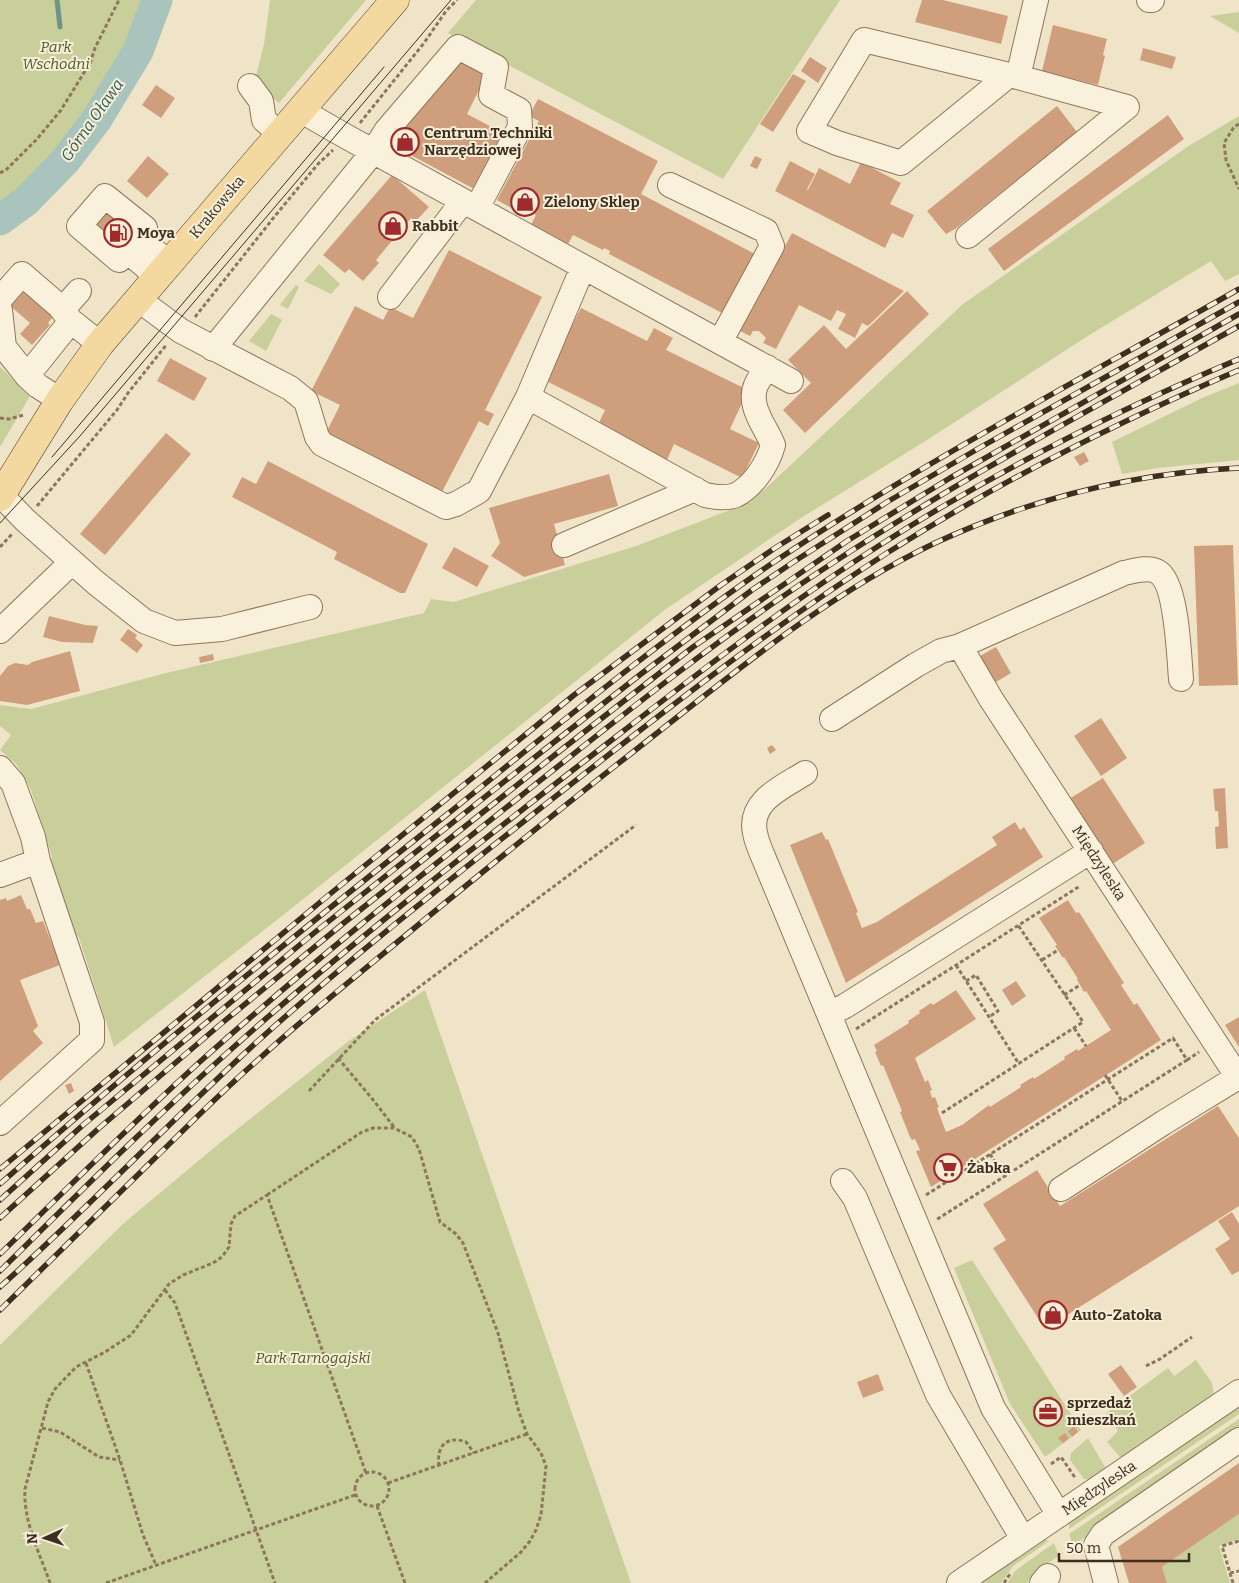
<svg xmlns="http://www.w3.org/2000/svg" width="1239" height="1583" viewBox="0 0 1239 1583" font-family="Bitter,serif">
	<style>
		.green { fill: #c9cf9b }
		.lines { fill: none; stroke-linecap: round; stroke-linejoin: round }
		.stream { stroke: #6f938a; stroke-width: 5 }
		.river { stroke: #a9c4bc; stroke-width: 31 }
		.building { fill: #cf9f7d }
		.minor-casing { stroke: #8d765c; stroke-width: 26 }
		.major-casing { stroke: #5b4430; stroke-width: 29 }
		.path { stroke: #8d765c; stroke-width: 3; stroke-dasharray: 4 2.5; stroke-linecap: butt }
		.minor { stroke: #faf1dc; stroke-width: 24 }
		.major { stroke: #f3d9a0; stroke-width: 28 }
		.tram { stroke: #3d2e20; stroke-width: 1 }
		.rail-casing { stroke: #3d2e20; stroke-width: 5.5 }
		.rail { stroke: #f7eed8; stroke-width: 4; stroke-dasharray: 11; stroke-linecap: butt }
		.labels { text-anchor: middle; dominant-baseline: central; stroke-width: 4; stroke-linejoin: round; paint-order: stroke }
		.park-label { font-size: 15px; font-style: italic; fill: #4d5a26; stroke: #f7eed8 }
		.poi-label { font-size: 15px; font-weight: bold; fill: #3d2e20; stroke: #f7eed8; text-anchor: start }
		.street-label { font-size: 15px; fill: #3d2e20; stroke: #f7eed8 }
		.water-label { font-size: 16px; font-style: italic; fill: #2f5d5a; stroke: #f7eed8 }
	</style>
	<rect width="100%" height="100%" fill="#f0e4c8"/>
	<path class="green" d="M0,0H142L116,65L72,133L40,175L0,201Z
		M270,0H366L279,103L254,84L264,44Z
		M476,0H840L723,179L448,33Z
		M1239,12V33L1210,16Z
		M1239,116V274L1225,281L1211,261L1091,334L927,440L801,518L666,609L282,916L114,1047L79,938L71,928L51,865L52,857L31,790L17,765L0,750L11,735L0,726V705L31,709L162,674L424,613L431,599L454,602L636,546L751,502L963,304L1187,147Z
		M319,264L340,284L331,294L304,281Z
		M296,285L299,287L288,309L280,305L281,303Z
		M271,314L282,320L266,351L249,341Z
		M0,367L30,396L0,447Z
		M1239,383V460L1158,468L1122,474L1112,442L1202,398Z
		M425,990L631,1583H0V1345L124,1223L221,1142L346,1043Z
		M972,1260L1081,1430L1045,1457L1010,1404L954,1268Z
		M1196,1360L1212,1383L1214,1396L1125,1460L1119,1456L1107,1442L1118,1431L1106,1413L1168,1368L1174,1376Z
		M1239,1402V1414L1069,1529V1520Z
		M1239,1419V1432L1073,1546L1069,1534Z
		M1088,1438L1105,1467V1473L1095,1480L1084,1479L1070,1460L1071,1453Z
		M1239,1514V1539L1219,1546L1230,1583H1167L1162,1567Z
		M1043,1539L1049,1541L1013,1566L1001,1583H973Z
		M1054,1543L1059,1556L1042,1567L1027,1583H1007L1016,1570Z"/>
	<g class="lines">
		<path class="stream" d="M57,0L60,27"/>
		<path class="river" d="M0,220L26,201L65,161L97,119L138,51L157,0"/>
	</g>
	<path class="building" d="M922,0H943L1008,16L1001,44L915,22Z
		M1053,25L1107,39L1103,55L1105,56L1098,85L1042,71Z
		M1143,48L1176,57L1172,69L1140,60Z
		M810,57L827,68L818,83L801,71Z
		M462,58L488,72L467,114L505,134L476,190L392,145L400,127Z
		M793,74L806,81L773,132L760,124Z
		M156,85L175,98L161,118L142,105Z
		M538,99L658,161L641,194L755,254L724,314L609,254L610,251L604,248L603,250L573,235L568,244L531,225L536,215L517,205L515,210L497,200L539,121L529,116Z
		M1057,106L1077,132L955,229L946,234L927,211Z
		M1168,115L1184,139L1004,271L988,249Z
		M148,156L169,174L147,198L127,181Z
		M755,156L762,159L757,169L750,166Z
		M790,161L815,174L807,189L808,190L819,168L850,184L861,162L901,183L890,204L914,215L903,238L892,233L885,248L775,191Z
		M392,175L429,207L415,222L411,218L376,260L379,263L363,281L349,269L345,273L323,255Z
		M101,207L129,230L116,246L88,223Z
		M792,233L904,291L868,326L862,323L855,338L838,329L846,314L837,310L831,321L799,305L776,349L763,343L766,338L759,331H753L750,336L740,331Z
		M449,250L542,297L485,410L494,414L488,426L479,421L442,492L326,433L340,405L311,391L355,306L383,320L390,307L413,318Z
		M26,286L56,313L48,323L50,325L32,345L20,334L30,323L8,304Z
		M907,291L929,314L805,433L783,410L811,383L788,360L824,325L846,349Z
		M581,308L647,341L654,328L673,338L666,350L748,390L730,429L759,443L742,478L674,444L666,462L597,427L605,410L544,380Z
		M170,358L207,378L194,401L157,381Z
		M166,433L191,454L105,555L80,534Z
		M1084,452L1089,461L1080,466L1074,457Z
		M268,461L428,544L405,593H400L334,559L337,552L232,497L242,477L256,484Z
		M609,474L618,506L554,524L565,565L524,577L491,556L500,543L489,508Z
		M1233,545L1238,685L1199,686L1194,546Z
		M454,547L489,566L477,587L442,568Z
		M49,616L85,625L98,626L93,643L62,642L43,637Z
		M128,629L137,635L135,638L143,645L137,653L120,640Z
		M996,647L1011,673L996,682L980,656Z
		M70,651L80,691L27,705L0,701V676L8,666L15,663L28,665L32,662Z
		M213,654L214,660L200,663L199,657Z
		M1101,718L1127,758L1101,776L1074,736Z
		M772,745L776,750L770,754L767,748Z
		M1103,778L1145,843L1111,865L1069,799Z
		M1225,788L1228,848L1216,849L1215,827L1219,826L1218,811H1215L1213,789Z
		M1015,822L1020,830L1024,827L1043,857L846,983L790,845L822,832L826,840L828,839L858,912L856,913L862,928L877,922L997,845L992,837Z
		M21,895L27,909H30L36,923L43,921L60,965L20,980L38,1026L33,1031L43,1043L0,1081V900L6,898L7,901Z
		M1068,900L1076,913L1079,912L1124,983L1121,985L1134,1005L1137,1003L1161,1040L931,1187L916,1151L920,1150L915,1139L912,1140L910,1137L900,1112L902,1111L883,1065L881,1066L875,1052L877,1051L874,1045L909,1023L908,1021L920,1013L919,1011L931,1003L933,1005L956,990L976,1019L915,1058L925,1082L928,1080L932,1090L930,1091L932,1098L935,1097L939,1107L937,1108L946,1132L962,1125L989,1105L990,1107L1021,1087L1020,1085L1033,1077L1034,1079L1065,1059L1064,1057L1077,1049L1078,1051L1111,1030L1086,991L1084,992L1080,985L1077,980L1078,979L1064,957L1063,958L1055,946L1057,945L1039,918Z
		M1016,981L1026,996L1012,1006L1002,990Z
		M1239,1017V1047L1225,1025Z
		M71,1083L74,1091L69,1094L65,1085Z
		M1218,1106L1239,1138V1206L1045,1329L993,1248L1006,1240L983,1204L1037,1170L1060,1206Z
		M1232,1212L1239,1224V1271L1232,1275L1215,1249L1230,1239L1218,1221Z
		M1121,1365L1137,1387L1124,1396L1108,1374Z
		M878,1374L884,1390L863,1398L857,1382Z
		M1051,1395L1064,1416L1046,1428L1032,1407Z
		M1074,1426L1078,1432L1072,1437L1068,1431Z
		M1065,1433L1069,1438L1063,1443L1058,1438Z
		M1239,1463V1514L1162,1567L1167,1583H1129L1118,1547Z"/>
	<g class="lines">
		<defs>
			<path id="minor" d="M1149,0H1152
				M1009,75L901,163L837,143L809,131L864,40L1018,77L1036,0
				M250,86L261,101L264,120L280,134
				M300,110L347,137L791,381
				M670,185L766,231L772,246L720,342
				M968,236L1127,107L1018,77
				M157,280L145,266L127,251L119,260L79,226L105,196L145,228L138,237L170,264
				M390,297L463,201
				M0,299L22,274L59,306L71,321L100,344
				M139,300L181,331L290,388L306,401L317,437L322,444L446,507L456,504L479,491L528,397L583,267
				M63,309L79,291
				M0,310L4,347L27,376L71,321
				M213,349L373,152L386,131L458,47L496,67L491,95L519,110L520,127L477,208
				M27,376L38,386L60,400
				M528,397L705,495C715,497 726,499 736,495C754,486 768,463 773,445C766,427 747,406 756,385C759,379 763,373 767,367
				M1,495L25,520L96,583L144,621L175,633L222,629L310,607
				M564,545L695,489
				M0,631L72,562
				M960,646L991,699L1239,1079
				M832,719L916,665L941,651L960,646L1124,573C1134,571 1149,566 1158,572C1177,584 1179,656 1181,679
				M0,768L13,783L33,837L38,861L92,1022V1040L0,1123
				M805,773C783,787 748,801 755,833C757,844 763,856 767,866L993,1408L1059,1515
				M0,875L38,861
				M829,1014L845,1006L1091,851
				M843,1181L855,1198L938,1395L1023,1539
				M1061,1189L1163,1123L1238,1077
				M959,1583L1239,1392
				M1042,1583L1048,1576
				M1106,1583L1096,1545L1103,1534L1239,1440"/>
			<path id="major" d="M0,497L60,400L100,344L395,0"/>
		</defs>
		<use href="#minor" class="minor-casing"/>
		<use href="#major" class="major-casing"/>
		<path class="path" d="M360,123L424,43L446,11L457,0
			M1239,124L1234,127L1224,143L1226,160L1239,189
			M0,173L7,169L37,139L61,110L90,63L95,48L119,0
			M195,317L275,216L318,164L333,150
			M0,418L9,419L24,415
			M37,506L117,410L128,393L167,344
			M0,547L13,533
			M1042,960L1058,950
			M956,965L1019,1064
			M966,981L976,975L998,1011L989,1017
			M1064,995L1080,985
			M1074,1028L1086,1046
			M856,1029L1080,886
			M338,1058L374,1101L394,1127
			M1187,1060L1199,1052
			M1105,1075L1122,1101
			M309,1091L375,1020L636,825
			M942,1113L1083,1022L1018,925
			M990,1154L1004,1177
			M267,1195L362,1132L373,1128H394L412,1137L419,1149L440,1222L456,1234L463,1243L498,1333L519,1412L527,1434L541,1453L546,1466L541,1515L536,1530L530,1541L521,1552L485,1583
			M926,1195L1173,1038L1187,1060L936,1220
			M165,1290L175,1303L275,1583
			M86,1363L120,1460L143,1535L156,1565
			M1146,1366L1160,1359L1192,1337
			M42,1428L60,1432L99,1457L120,1460
			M1051,1464L1061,1457L1076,1479
			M439,1466C436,1446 447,1435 466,1442L474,1453
			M355 1489a17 17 0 1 1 34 0a17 17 0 1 1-34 0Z
			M388,1483L527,1434
			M377,1506L405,1583
			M1230,1573L1239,1571
			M50,1583C40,1554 23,1521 25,1489L48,1402L55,1389L76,1367L105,1352L131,1335L169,1284L183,1275L213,1263L222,1257L229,1247L231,1224L235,1216L267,1195L366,1473
			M106,1583L355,1495
			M1004,1583L1010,1574
			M1233,1583L1222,1546L1239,1541"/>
		<use href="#minor" class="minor"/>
		<use href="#major" class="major"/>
		<path class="tram" d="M52,457L384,67
			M0,523L80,436L451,0"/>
		<defs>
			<path id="rail" d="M0,1169L330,894L574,695L721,585L775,548L828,515
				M0,1184C144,1057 294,936 445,816C553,729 660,640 774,562C923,462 1083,378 1239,289
				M0,1200L83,1125L314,933L544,750L641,674L752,590L798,559L887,502L981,447L1239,302
				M0,1218L98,1129L222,1023L345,922L556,754L693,647L847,541L950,478L1239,314
				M0,1254C67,1189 133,1122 203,1059C306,967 414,881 522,795C621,716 721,636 828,566C960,479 1101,404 1239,326
				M0,1271C78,1194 155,1117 236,1045C345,948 459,859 573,770C674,692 773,613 880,545C994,472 1115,411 1239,359
				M0,1287C89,1207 171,1120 259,1040C350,958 446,883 542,807C654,719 767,630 887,553C999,482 1117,422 1239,370
				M0,1310C51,1260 102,1210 153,1160C188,1126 222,1091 259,1059C306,1016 356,976 406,935C481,873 556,812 633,752C729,677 824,596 935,543C1030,499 1134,473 1239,468"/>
		</defs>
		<use href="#rail" class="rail-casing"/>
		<use href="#rail" class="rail"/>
	</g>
	<defs>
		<symbol id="shop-ring" viewBox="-11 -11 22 22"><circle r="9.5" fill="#f7eed8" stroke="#9e2a2b" stroke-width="1.5"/><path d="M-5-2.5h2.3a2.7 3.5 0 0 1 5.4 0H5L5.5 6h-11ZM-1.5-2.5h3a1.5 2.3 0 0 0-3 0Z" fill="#9e2a2b"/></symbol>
		<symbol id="fuel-ring" viewBox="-11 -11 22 22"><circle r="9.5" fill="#f7eed8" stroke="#9e2a2b" stroke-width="1.5"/><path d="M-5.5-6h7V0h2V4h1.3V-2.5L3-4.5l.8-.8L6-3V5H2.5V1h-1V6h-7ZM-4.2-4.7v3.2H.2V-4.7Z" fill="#9e2a2b"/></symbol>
		<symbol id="supermarket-ring" viewBox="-11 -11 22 22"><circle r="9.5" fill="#f7eed8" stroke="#9e2a2b" stroke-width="1.5"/><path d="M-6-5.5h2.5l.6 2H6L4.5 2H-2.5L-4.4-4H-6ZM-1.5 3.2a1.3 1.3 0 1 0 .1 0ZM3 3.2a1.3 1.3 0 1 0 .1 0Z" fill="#9e2a2b"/></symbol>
		<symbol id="office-ring" viewBox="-11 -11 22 22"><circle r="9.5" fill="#f7eed8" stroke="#9e2a2b" stroke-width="1.5"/><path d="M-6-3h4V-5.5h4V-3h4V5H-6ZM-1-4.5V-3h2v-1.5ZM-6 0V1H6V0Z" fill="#9e2a2b"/></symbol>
	</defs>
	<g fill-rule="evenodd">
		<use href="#shop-ring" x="389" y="126" width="32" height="32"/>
		<use href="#shop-ring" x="509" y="186" width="32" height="32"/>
		<use href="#shop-ring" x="377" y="210" width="32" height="32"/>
		<use href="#fuel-ring" x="102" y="217" width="32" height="32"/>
		<use href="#supermarket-ring" x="932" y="1152" width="32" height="32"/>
		<use href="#shop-ring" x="1037" y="1299" width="32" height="32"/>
		<use href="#office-ring" x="1032" y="1396" width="32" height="32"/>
	</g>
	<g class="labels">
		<g class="park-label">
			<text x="56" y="47">Park<tspan x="56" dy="17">Wschodni</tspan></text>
			<text x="313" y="1358">Park Tarnogajski</text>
		</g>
		<g class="poi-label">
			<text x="424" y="133">Centrum Techniki<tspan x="424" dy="17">Narzędziowej</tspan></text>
			<text x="544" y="202">Zielony Sklep</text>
			<text x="412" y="226">Rabbit</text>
			<text x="137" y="233">Moya</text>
			<text x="967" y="1168">Żabka</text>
			<text x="1072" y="1315">Auto-Zatoka</text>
			<text x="1067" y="1403">sprzedaż<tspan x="1067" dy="17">mieszkań</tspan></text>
		</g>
		<g class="street-label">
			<text transform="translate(217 207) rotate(-50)">Krakowska</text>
			<text transform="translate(1099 863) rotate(57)">Międzyleska</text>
			<text transform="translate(1099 1488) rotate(-34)">Międzyleska</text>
		</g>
		<g class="water-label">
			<text transform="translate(92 120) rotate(-55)">Górna Oława</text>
		</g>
	</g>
	<g transform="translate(45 1538) rotate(267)" stroke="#f7eed8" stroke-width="4" paint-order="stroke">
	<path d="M0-4L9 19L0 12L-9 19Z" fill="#3d2e20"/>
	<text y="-8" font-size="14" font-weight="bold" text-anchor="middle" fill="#3d2e20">N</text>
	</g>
	<path d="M1059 1553v8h130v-8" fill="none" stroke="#3d2e20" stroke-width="2.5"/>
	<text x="1066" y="1553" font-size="15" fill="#3d2e20" stroke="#f7eed8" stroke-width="4" paint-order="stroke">50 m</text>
</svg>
